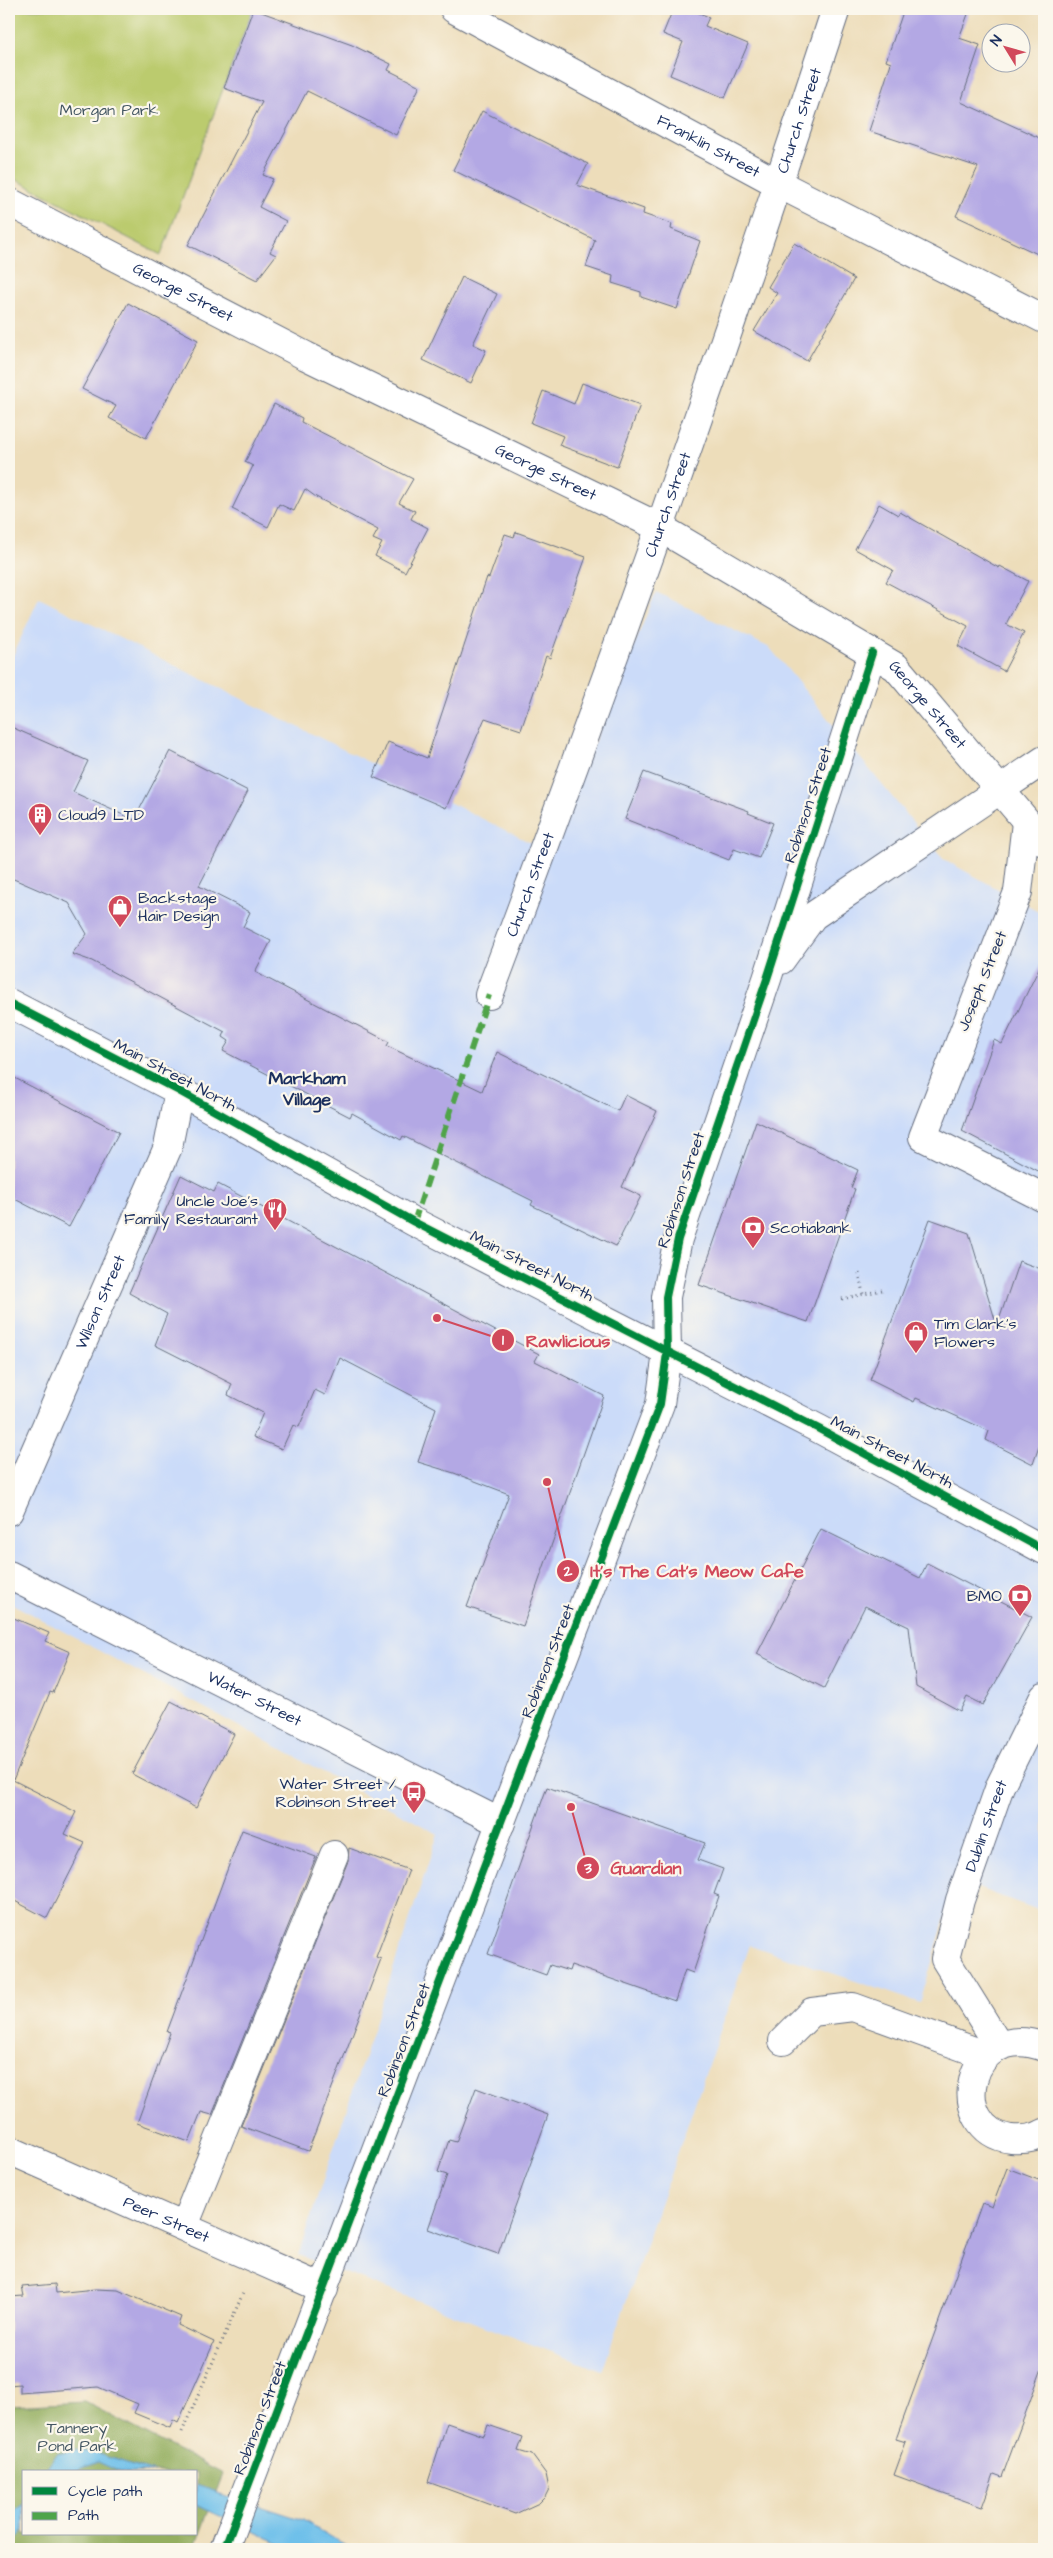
<svg xmlns="http://www.w3.org/2000/svg" width="1053" height="2558" viewBox="0 0 1053 2558" font-family="'Architects Daughter',sans-serif">
	<style>
		.built { fill: #cbdbf9 }
		.green { fill: #bbcb6e; stroke: #6b7d66 }
		.forest { fill: #94af61; stroke: #586f60; fill-rule: evenodd }
		.water { fill: #6ec0ea; stroke: #4478a4 }
		.building { fill: #b3a8e4 }
		.lines { fill: none; stroke-linecap: round; stroke-linejoin: round }
		.minor-casing { stroke: #646c7e; stroke-width: 30 }
		.major-casing { stroke: #646c7e; stroke-width: 30 }
		.path { stroke: #646c7e; stroke-width: 3; stroke-dasharray: 1 4; stroke-linecap: butt }
		.minor { stroke: #fff; stroke-width: 28 }
		.major { stroke: #fff; stroke-width: 28 }
		.quiet { stroke: #4fa44a; stroke-width: 6; stroke-dasharray: 12 6; stroke-linecap: butt }
		.cycleway-casing { stroke: #fbf7ec; stroke-width: 11 }
		.cycleway { stroke: #00873e; stroke-width: 8 }
		.labels { text-anchor: middle; dominant-baseline: central; stroke-width: 4.5; stroke-linejoin: round; paint-order: stroke }
		.park-label { font-size: 16px; fill: #435662; stroke: #fbf7ec }
		.street-label { font-size: 16px; fill: #1b2f5e; stroke: #fbf7ec }
		.poi-label { font-size: 16px; fill: #1b2f5e; stroke: #fbf7ec; text-anchor: start }
		.neighbourhood-label { font-size: 18px; font-weight: bold; fill: #1b2f5e; stroke: #fbf7ec }
		.leader { fill: none; stroke: #d1495b; stroke-width: 2 }
		.callout-dot { fill: #d1495b; stroke: #fbf7ec; stroke-width: 2 }
		.mark-label { font-size: 15px; text-anchor: middle; font-weight: bold; fill: #fff }
		.callout-label { font-size: 18px; text-anchor: middle; font-weight: bold; fill: #d1495b; stroke: #fbf7ec; stroke-width: 4.5; stroke-linejoin: round; paint-order: stroke }
	</style>
	<rect width="100%" height="100%" fill="#fbf7ec"/>
	<filter id="ink" filterUnits="userSpaceOnUse"><feTurbulence type="fractalNoise" baseFrequency=".02" numOctaves="2"/><feDisplacementMap in="SourceGraphic" scale="10" xChannelSelector="R" yChannelSelector="G"/><feConvolveMatrix kernelMatrix="1 2 1 2 8 2 1 2 1" color-interpolation-filters="sRGB"/></filter>
	<filter id="wash" filterUnits="userSpaceOnUse"><feTurbulence type="fractalNoise" baseFrequency=".0096" numOctaves="4" result="noise"/><feDisplacementMap in="SourceGraphic" scale="20" xChannelSelector="R" yChannelSelector="G"/><feGaussianBlur stdDeviation="1.12" result="paint"/><feColorMatrix in="noise" values="0 0 0 0 0 0 0 0 0 0 0 0 0 0 0 0 0 1.4 0 .05"/><feComposite in="paint" operator="in"/></filter>
	<g filter="url(#wash)">
		<rect width="100%" height="100%" fill="#edddba"/>
		<path class="built" d="M656,592L770,648L943,859L1044,914V1912L956,1880L920,2003L750,1945L602,2371L298,2255L438,1834L9,1602V664L39,598L549,852Z"/>
		<path class="green" d="M9,9H253L161,255L9,176Z"/>
		<path class="forest" d="M85,2402L223,2474L194,2549H9V2406ZM24,2472H196V2534H24Z"/>
		<path class="water" d="M77,2450L93,2452L154,2472H120L98,2462L71,2472H44L57,2454Z
			M196,2485L303,2520L338,2541L357,2549L290,2548L196,2505Z
			M24,2504V2530L9,2549V2516Z"/>
		<g id="blocks">
			<path class="building" d="M253,9L352,45L391,64L388,70L420,86L396,135L307,91L263,175L273,179L259,207L286,221L270,252L276,255L257,280L188,245L262,102L224,88Z
				M673,9H689L709,17L705,26L748,44L725,98L670,75L683,42L663,34Z
				M904,9H970L959,38L980,45L961,102L1044,140V257L956,216L978,167L869,131L891,63L886,61Z
				M482,111L588,164L577,185L644,209L643,214L672,224L671,229L700,241L677,309L641,297V292L612,283L613,276L586,267L595,240L453,170Z
				M794,243L854,279L807,361L754,331L777,293L768,287Z
				M462,277L497,294L473,344L486,350L471,383L423,360Z
				M128,303L198,340L146,438L109,418L116,406L82,389Z
				M582,383L640,405L617,467L559,445L563,436L531,423L543,391L574,404Z
				M274,404L302,418L301,422L413,479L399,503L415,511L411,519L428,528L405,572L375,556L382,543L373,539L378,530L316,497L305,489L294,511L279,504L268,527L232,509L253,466L245,462Z
				M879,504L898,515L900,512L999,568L1000,566L1028,581L1006,624L1024,633L1004,671L958,646L968,626L886,582L893,570L855,549Z
				M516,532L586,557L550,658L546,656L521,730L485,718L446,808L373,777L388,742L427,758L487,577L489,578L505,534L514,537Z
				M9,726L88,761L73,792L134,820L170,751L248,791L199,886L250,912L243,927L271,941L255,972L389,1042L387,1046L482,1091L497,1052L618,1111L625,1095L657,1111L622,1187L641,1196L616,1246L531,1205L533,1201L403,1136L401,1140L352,1113L350,1117L223,1051L229,1041L223,1037L225,1032L92,961L72,954L87,934L69,903L9,877Z
				M644,772L749,811L748,813L773,823L759,858L734,849L729,860L625,819Z
				M1044,958V1174L962,1131L994,1040L1002,1044Z
				M9,1075L119,1132L69,1227L9,1196Z
				M756,1121L858,1170L851,1188L855,1189L808,1322L699,1285Z
				M181,1175L214,1192L218,1184L539,1354L535,1361L604,1396L523,1626L467,1607L509,1494L454,1473L418,1462L436,1408L340,1358L325,1395L315,1390L299,1427L293,1425L282,1449L253,1437L263,1413L228,1395L232,1384L155,1345L167,1314L129,1293Z
				M930,1219L969,1233L997,1326L1019,1261L1044,1270V1432L1033,1464L986,1440L989,1431L916,1398L914,1402L870,1380Z
				M821,1529L920,1578L927,1563L1032,1617L983,1705L967,1697L960,1711L916,1687L909,1627L865,1606L824,1688L757,1654Z
				M9,1616L49,1633L45,1641L70,1652L53,1693L50,1692L13,1780L76,1812L65,1834L85,1843L47,1918L9,1898Z
				M171,1701L234,1734L196,1808L132,1774Z
				M547,1787L705,1843L698,1860L723,1869L714,1894L719,1896L693,1973L685,1970L675,2001L571,1965L569,1971L550,1965L546,1975L488,1954Z
				M242,1830L316,1857L212,2115L201,2112L189,2142L137,2123L170,2033L167,2032Z
				M349,1848L409,1870L376,1957L381,1959L308,2151L241,2126L348,1861Z
				M476,2088L548,2115L498,2254L428,2229L447,2175L438,2172L449,2140L456,2142Z
				M1007,2168L1044,2182V2363L1002,2477L994,2474L982,2507L894,2475L906,2442L896,2439L982,2203L992,2207Z
				M55,2284L56,2293L95,2289L118,2290L181,2317L178,2325L214,2342L178,2423L173,2420L170,2428L134,2413L138,2404L98,2387L20,2393V2384L9,2385V2297L24,2296L22,2287Z
				M447,2423L484,2436L488,2425L523,2437L518,2451L532,2455L546,2474L549,2489L545,2497L539,2503L515,2514L428,2482Z"/>
		</g>
	</g>
	<g filter="url(#ink)">
		<use href="#blocks" fill-opacity="0" stroke="#646c7e" stroke-width="1"/>
		<g class="lines">
			<defs>
				<g id="minor">
					<path id="s1" d="M454,9L779,184L1044,319"/>
					<path id="s2" d="M9,202L306,356L659,527L896,667L1044,842"/>
					<path d="M1026,822L1018,892L923,1137L1044,1198"/>
					<path d="M781,960L813,916L1044,760"/>
					<path id="s3" d="M489,995C612,669 728,340 836,9"/>
					<path id="s4" d="M9,1511L168,1147L179,1091"/>
					<path id="s5" d="M9,1575L501,1823"/>
					<path d="M783,2041L812,2012L853,2007L985,2055"/>
					<path id="s6" d="M999,2046L945,1959L960,1900L1000,1786L1044,1697"/>
					<path d="M1044,2047C966,2018 945,2130 1011,2139C1023,2140 1034,2139 1044,2133"/>
					<path id="s7" d="M9,2150L324,2289"/>
					<path d="M184,2226L334,1855"/>
					<path d="M224,2549L660,1404L667,1353L666,1297L678,1239L767,979L872,653"/>
				</g>
				<path id="major" d="M9,1003L179,1091L414,1222L819,1429L1044,1550"/>
			</defs>
			<use href="#minor" class="minor-casing"/>
			<use href="#major" class="major-casing"/>
			<path class="path" d="M859,1273L863,1294
				M842,1299L882,1290
				M182,2432L244,2291"/>
			<use href="#minor" class="minor"/>
			<use href="#major" class="major"/>
			<path class="quiet" d="M414,1222L489,995"/>
			<defs>
				<path id="cycleway" d="M9,1003L179,1091L414,1222L819,1429L1044,1550
					M224,2549L660,1404L667,1353L666,1297L678,1239L767,979L872,653"/>
			</defs>
			<use href="#cycleway" class="cycleway-casing"/>
			<use href="#cycleway" class="cycleway"/>
		</g>
	</g>
	<defs>
		<symbol id="building-pin" viewBox="-11 -11 22 30"><path d="M0 17L-7.5 6A9.5 9.5 0 1 1 7.5 6Z" fill="#d1495b" stroke="#fbf7ec"/><path d="M-4-6H4V6H1V3H-1V6H-4ZM-2.5-4.3h1.7v1.8h-1.7ZM.8-4.3h1.7v1.8H.8ZM-2.5-1h1.7V.8h-1.7ZM.8-1h1.7V.8H.8Z" fill="#fff"/></symbol>
		<symbol id="shop-pin" viewBox="-11 -11 22 30"><path d="M0 17L-7.5 6A9.5 9.5 0 1 1 7.5 6Z" fill="#d1495b" stroke="#fbf7ec"/><path d="M-5-2.5h2.3a2.7 3.5 0 0 1 5.4 0H5L5.5 6h-11ZM-1.5-2.5h3a1.5 2.3 0 0 0-3 0Z" fill="#fff"/></symbol>
		<symbol id="restaurant-pin" viewBox="-11 -11 22 30"><path d="M0 17L-7.5 6A9.5 9.5 0 1 1 7.5 6Z" fill="#d1495b" stroke="#fbf7ec"/><path d="M-5-6h1v4h1v-4h1v4h1v-4h1v5L-1.5 .5V6h-2V.5L-5-1ZM5-6V6H3V1.5H1.5Q1.5-4 5-6Z" fill="#fff"/></symbol>
		<symbol id="bank-pin" viewBox="-11 -11 22 30"><path d="M0 17L-7.5 6A9.5 9.5 0 1 1 7.5 6Z" fill="#d1495b" stroke="#fbf7ec"/><path d="M-6-4H6V4H-6ZM0-2.3a2.3 2.3 0 1 0 0 4.6a2.3 2.3 0 1 0 0-4.6Z" fill="#fff"/></symbol>
		<symbol id="bus-pin" viewBox="-11 -11 22 30"><path d="M0 17L-7.5 6A9.5 9.5 0 1 1 7.5 6Z" fill="#d1495b" stroke="#fbf7ec"/><path d="M-5-6H5V4H4V6H2V4H-2V6H-4V4H-5ZM-3.5-4V0h7V-4ZM-3.5 1.2v1.5H-2V1.2ZM2 1.2v1.5H3.5V1.2Z" fill="#fff"/></symbol>
	</defs>
	<g fill-rule="evenodd">
		<use href="#building-pin" x="26" y="801" width="28" height="38"/>
		<use href="#shop-pin" x="106" y="893" width="28" height="38"/>
		<use href="#restaurant-pin" x="261" y="1196" width="28" height="38"/>
		<use href="#bank-pin" x="739" y="1214" width="28" height="38"/>
		<use href="#shop-pin" x="902" y="1319" width="28" height="38"/>
		<use href="#bank-pin" x="1006" y="1582" width="28" height="38"/>
		<use href="#bus-pin" x="400" y="1779" width="28" height="38"/>
	</g>
	<g class="labels">
		<g class="park-label">
			<text x="109" y="110">Morgan Park</text>
			<text x="77" y="2428">Tannery<tspan x="77" dy="18">Pond Park</tspan></text>
		</g>
		<g class="street-label">
			<text stroke="none"><textPath href="#s3" startOffset="928">Church Street</textPath></text>
			<text stroke="none"><textPath href="#s1" startOffset="289">Franklin Street</textPath></text>
			<text stroke="none"><textPath href="#s2" startOffset="196">George Street</textPath></text>
			<text stroke="none"><textPath href="#s2" startOffset="601">George Street</textPath></text>
			<text stroke="none"><textPath href="#s3" startOffset="522">Church Street</textPath></text>
			<text stroke="none"><textPath href="#s2" startOffset="1051">George Street</textPath></text>
			<text transform="translate(808 805) rotate(-72)">Robinson Street</text>
			<text stroke="none"><textPath href="#s3" startOffset="118">Church Street</textPath></text>
			<text transform="translate(982 981) rotate(-68)">Joseph Street</text>
			<text transform="translate(175 1075) rotate(28)">Main Street North</text>
			<text transform="translate(681 1190) rotate(-72)">Robinson Street</text>
			<text transform="translate(532 1266) rotate(27)">Main Street North</text>
			<text stroke="none"><textPath href="#s4" startOffset="228">Wilson Street</textPath></text>
			<text transform="translate(892 1452) rotate(28)">Main Street North</text>
			<text transform="translate(548 1661) rotate(-69)">Robinson Street</text>
			<text stroke="none"><textPath href="#s5" startOffset="275">Water Street</textPath></text>
			<text stroke="none"><textPath href="#s6" startOffset="242">Dublin Street</textPath></text>
			<text transform="translate(404 2040) rotate(-69)">Robinson Street</text>
			<text stroke="none"><textPath href="#s7" startOffset="172">Peer Street</textPath></text>
			<text transform="translate(260 2418) rotate(-69)">Robinson Street</text>
		</g>
		<g class="poi-label">
			<text x="58" y="815">Cloud9 LTD</text>
			<text x="138" y="898">Backstage<tspan x="138" dy="18">Hair Design</tspan></text>
			<text x="258" y="1201" text-anchor="end">Uncle Joe's<tspan x="258" dy="18">Family Restaurant</tspan></text>
			<text x="770" y="1228">Scotiabank</text>
			<text x="934" y="1324">Tim Clark's<tspan x="934" dy="18">Flowers</tspan></text>
			<text x="1002" y="1596" text-anchor="end">BMO</text>
			<text x="396" y="1784" text-anchor="end">Water Street /<tspan x="396" dy="18">Robinson Street</tspan></text>
		</g>
		<g class="neighbourhood-label">
			<text x="307" y="1078">Markham<tspan x="307" dy="21">Village</tspan></text>
		</g>
	</g>
	<path class="leader" d="M437 1318L503 1340M547 1482L568 1571M571 1807L588 1868"/>
	<g class="callout-dot">
		<circle cx="437" cy="1318" r="5"/>
		<circle cx="547" cy="1482" r="5"/>
		<circle cx="571" cy="1807" r="5"/>
		<circle cx="503" cy="1340" r="12"/>
		<circle cx="568" cy="1571" r="12"/>
		<circle cx="588" cy="1868" r="12"/>
	</g>
	<g class="mark-label">
		<text x="503" y="1345">1</text>
		<text x="568" y="1576">2</text>
		<text x="588" y="1873">3</text>
	</g>
	<g class="callout-label">
		<text x="568" y="1347">Rawlicious</text>
		<text x="697" y="1577">It's The Cat's Meow Cafe</text>
		<text x="646" y="1874">Guardian</text>
	</g>
	<rect width="1053" height="2558" fill="none" stroke="#fbf7ec" stroke-width="30"/>
	<rect x="22" y="2470" width="175" height="65" fill="#fbf7ec" stroke="#a1a7b3"/>
	<rect x="32" y="2487" width="25" height="8" fill="#00873e" stroke="#a1a7b3"/>
	<text x="68" y="2496" font-size="15" fill="#1b2f5e">Cycle path</text>
	<rect x="32" y="2512" width="25" height="8" fill="#4fa44a" stroke="#a1a7b3"/>
	<text x="68" y="2520" font-size="15" fill="#1b2f5e">Path</text>
	<g transform="translate(1006 48) rotate(307)"><circle r="24" fill="#fbf7ec" stroke="#a1a7b3"/>
	<path d="M0-4L9 19L0 12L-9 19Z" fill="#d1495b"/>
	<text y="-8" font-size="14" font-weight="bold" text-anchor="middle" fill="#1b2f5e">N</text>
	</g>
</svg>
